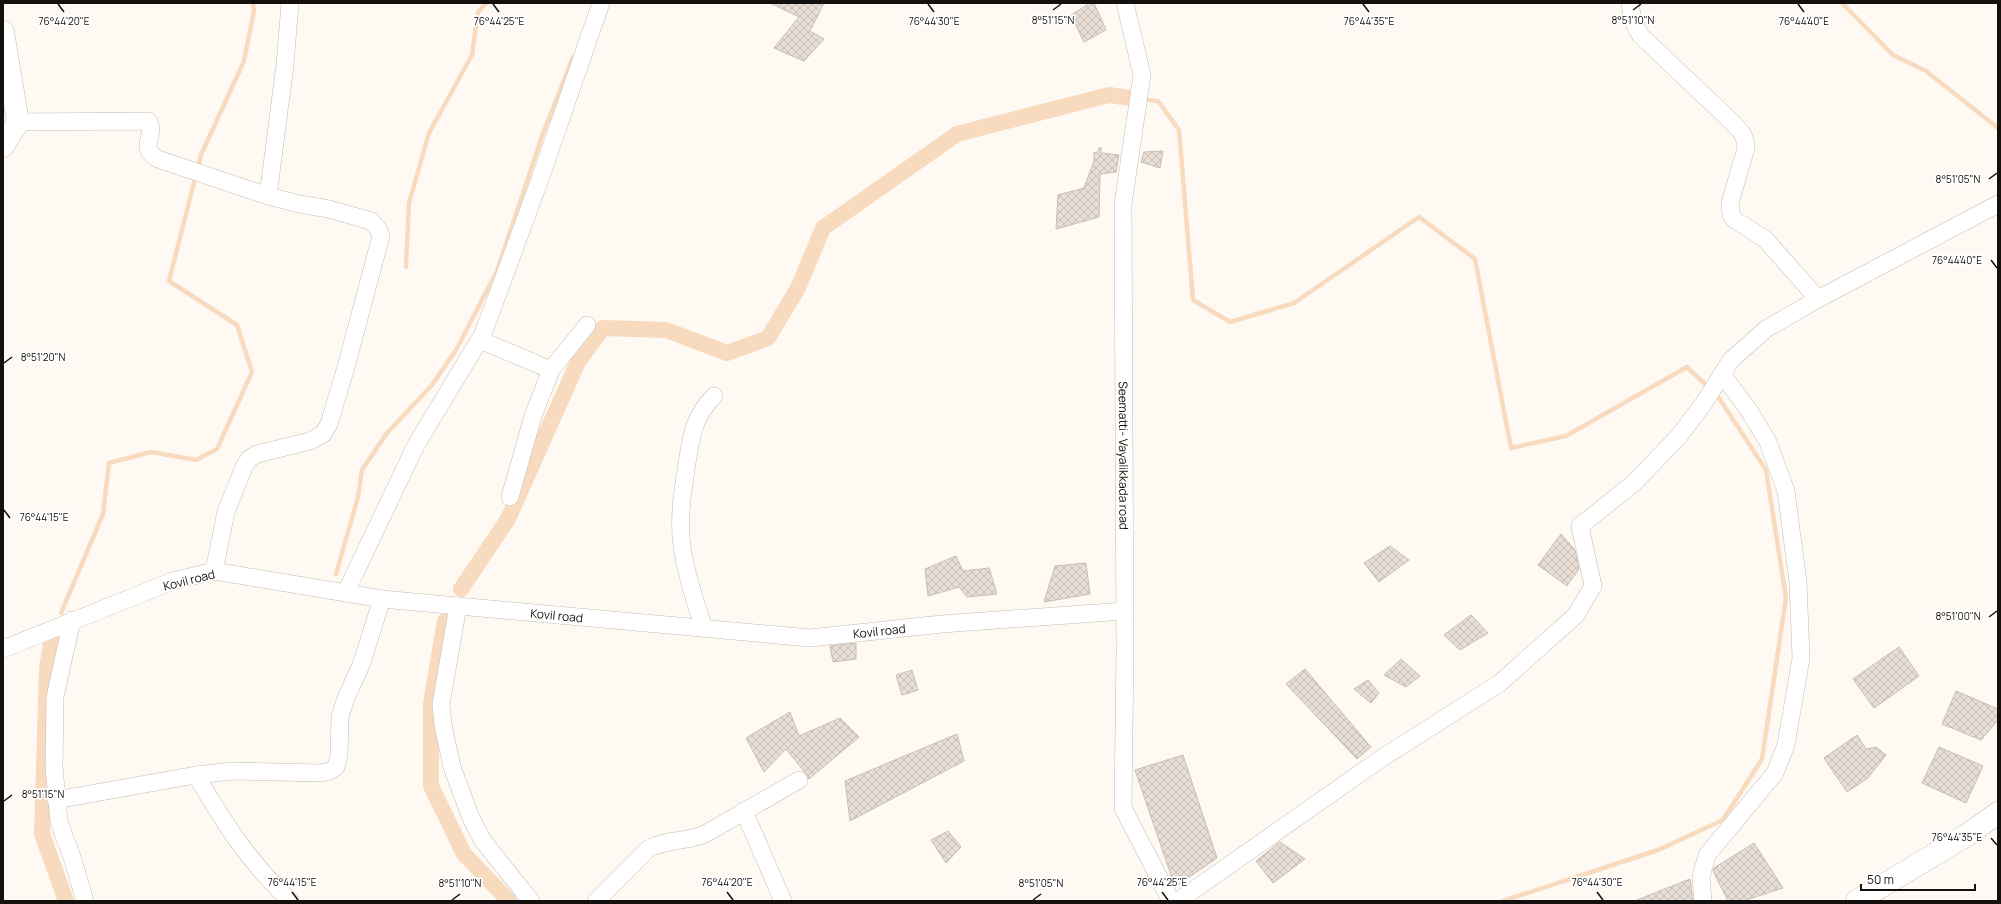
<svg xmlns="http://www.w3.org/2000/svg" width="2001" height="904" viewBox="0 0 2001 904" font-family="Manrope,sans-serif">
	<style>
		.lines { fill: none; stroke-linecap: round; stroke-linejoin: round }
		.stream { stroke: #f8dabf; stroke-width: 4.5 }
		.canal { stroke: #f8dabf; stroke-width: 16 }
		.building { fill: url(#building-cross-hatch); stroke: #c7beb5 }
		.minor-casing { stroke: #c4bbb2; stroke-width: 18 }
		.tertiary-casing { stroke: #c4bbb2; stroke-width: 23 }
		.minor { stroke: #fff; stroke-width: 17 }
		.tertiary { stroke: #fff; stroke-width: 22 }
		.ticks { fill: none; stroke: #13100d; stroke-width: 1.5 }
		.labels { text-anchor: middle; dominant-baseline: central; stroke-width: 3.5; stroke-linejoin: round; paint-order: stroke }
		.street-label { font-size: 12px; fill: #13100d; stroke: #fff }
		.ticks-label { font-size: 10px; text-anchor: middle; fill: #13100d; stroke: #fff; stroke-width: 3.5; stroke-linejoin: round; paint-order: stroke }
	</style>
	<defs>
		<pattern id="building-cross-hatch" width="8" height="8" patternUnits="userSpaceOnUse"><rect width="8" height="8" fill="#e8ded6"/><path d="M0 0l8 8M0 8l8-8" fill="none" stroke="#c6bdb6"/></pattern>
	</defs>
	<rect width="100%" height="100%" fill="#fff9f3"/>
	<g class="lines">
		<path class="stream" d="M1842,3L1893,55L1926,71L1998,128
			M1148,100L1158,101L1179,130L1193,300L1230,322L1294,303L1419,217L1475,259L1511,448L1566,436L1687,367L1705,384
			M406,267L409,203L429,133L472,55L478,12L486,3
			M336,574L358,497L362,470L387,433L432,385L456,350L497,271L542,136L573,57
			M61,613L103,514L109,463L151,452L196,460L217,449L252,372L237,325L169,281L201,155L244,61L254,11L253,3
			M1503,901L1658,850L1723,820L1762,759L1786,598L1766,470L1719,398"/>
		<path class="canal" d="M461,589L508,519L578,362L603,328L666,330L727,353L768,338L798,288L823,228L957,134L1109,95L1130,98
			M445,621L431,703V786L464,854L509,901
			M52,638L47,668L42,834L66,901"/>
	</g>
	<path class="building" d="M770,3H824L810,31L824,39L804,61L774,48L799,17Z
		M1090,3H1094L1106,30L1084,42L1071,15Z
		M1099,148H1101V153L1119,155L1116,172L1100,174L1099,217L1056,229L1058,195L1084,188L1094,161V152L1097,153Z
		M1163,151L1160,168L1141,162L1144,152Z
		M1561,534L1575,550L1579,569L1567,586L1538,565Z
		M1390,546L1409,560L1379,582L1364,563Z
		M956,556L963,571L989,568L997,594L967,597L959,587L928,596L925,569Z
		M1086,563L1090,594L1044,602L1055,566Z
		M1471,615L1488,633L1460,650L1444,635Z
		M856,643V659L833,662L830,646Z
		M1899,647L1919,676L1874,708L1853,679Z
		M1401,659L1420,676L1406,687L1384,675Z
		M1305,669L1371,747L1357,759L1286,684Z
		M912,670L918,690L902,695L896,675Z
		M1368,680L1379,693L1371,703L1354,689Z
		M1956,691L1998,709V720L1981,740L1942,724Z
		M790,712L799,736L840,718L859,737L809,779L807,775L786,749L764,772L746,738Z
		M957,734L964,761L850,821L845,781Z
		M1857,735L1866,749L1876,747L1886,755L1868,778L1847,792L1824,758Z
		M1939,747L1983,766L1966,803L1922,783Z
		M1183,755L1217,858L1175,887L1135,770Z
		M948,831L961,847L946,863L931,840Z
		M1280,842L1305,859L1273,883L1256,861Z
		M1754,843L1783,888L1743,901H1728L1713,871L1714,868Z
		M1690,879L1693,901H1637V900Z"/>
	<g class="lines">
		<defs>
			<g id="minor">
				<path id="s1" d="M1125,3L1142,75L1123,204L1125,651L1123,808L1171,901"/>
				<path d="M1630,3L1633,22L1641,36L1732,122C1740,130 1746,136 1746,148L1730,203L1731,215L1735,220L1765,239L1818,299"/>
				<path d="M18,122L148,121C158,135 136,146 158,159L268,196L299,204L329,209L371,221L379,230L381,236L346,367L329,424L323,434L310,441L257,454L249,459L244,467L226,512L214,571"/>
				<path d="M268,196L285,65L290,3"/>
				<path d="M480,340L551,370L533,416L510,497"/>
				<path d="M551,370L587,325"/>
				<path d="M346,592L416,445L483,334L539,182L601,3"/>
				<path d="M458,606L441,704L443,725L452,767L471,818L483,841L531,901"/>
				<path d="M72,620L55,697L54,767L59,822L73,860L85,901"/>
				<path d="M704,628C695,601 686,574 682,546C678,518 683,490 687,463C692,434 693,418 714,396"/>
				<path id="s2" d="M3,649L173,581L214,571L382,599L810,638L942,624L1125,611"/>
				<path d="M196,775C224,823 249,862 290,901"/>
				<path d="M56,800L196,775L232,771L321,773L330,771L336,767L339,756L340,717L346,698L361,665L382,599"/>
				<path d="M744,811L783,901"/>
				<path d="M596,901L648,849C666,839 686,842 705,834L799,780"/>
				<path d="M1178,901L1379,760L1500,683L1576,615L1593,586L1580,526L1634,483L1679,436L1704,403L1731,360L1766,329L1818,299L1998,204"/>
				<path d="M1703,901L1701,877L1707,855L1775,773L1786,745L1801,658L1798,582L1786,491L1768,442L1748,409L1722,374"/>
			</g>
			<path id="tertiary" d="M3,32L18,122L3,146
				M1857,901L1967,835L1998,813"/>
		</defs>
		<use href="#minor" class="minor-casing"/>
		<use href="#tertiary" class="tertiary-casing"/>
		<use href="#minor" class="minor"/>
		<use href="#tertiary" class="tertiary"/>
	</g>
	<path class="ticks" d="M58,4L64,12M493,4L499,12M928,4L934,12M1363,4L1369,12M1798,4L1804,12M1053,10L1061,4M1633,10L1641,4M1989,179L1997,173M1991,260L1997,268M4,363L12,357M4,510L10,518M1989,617L1997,611M4,801L12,795M1991,838L1997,845M292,892L298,900M727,892L733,900M1162,892L1168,900M1597,892L1603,900M452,900L460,894M1033,900L1041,894"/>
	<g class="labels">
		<g class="street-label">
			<text stroke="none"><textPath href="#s1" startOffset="456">Seematti- Vayalikkada road</textPath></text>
			<text transform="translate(189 580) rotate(-14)">Kovil road</text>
			<text stroke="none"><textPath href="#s2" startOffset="571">Kovil road</textPath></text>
			<text stroke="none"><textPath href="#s2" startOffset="895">Kovil road</textPath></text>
		</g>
	</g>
	<g class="ticks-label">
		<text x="1053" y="24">8°51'15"N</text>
		<text x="1633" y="24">8°51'10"N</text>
		<text x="64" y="25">76°44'20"E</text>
		<text x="499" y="25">76°44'25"E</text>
		<text x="934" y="25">76°44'30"E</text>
		<text x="1369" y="25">76°44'35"E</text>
		<text x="1804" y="25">76°44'40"E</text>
		<text x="1958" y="183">8°51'05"N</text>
		<text x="1957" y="264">76°44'40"E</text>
		<text x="43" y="361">8°51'20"N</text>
		<text x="44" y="521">76°44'15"E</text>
		<text x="1958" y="620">8°51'00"N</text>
		<text x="43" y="798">8°51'15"N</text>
		<text x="1957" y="841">76°44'35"E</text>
		<text x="292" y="886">76°44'15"E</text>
		<text x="727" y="886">76°44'20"E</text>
		<text x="1162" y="886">76°44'25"E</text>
		<text x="1597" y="886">76°44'30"E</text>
		<text x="460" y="887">8°51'10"N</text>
		<text x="1041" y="887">8°51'05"N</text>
	</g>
	<rect width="2001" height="904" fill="none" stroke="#13100d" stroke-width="8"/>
	<path d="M1861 884v6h114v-6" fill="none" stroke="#13100d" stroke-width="2"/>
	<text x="1867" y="884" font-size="12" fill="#13100d" stroke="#ffffff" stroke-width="3" paint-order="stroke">50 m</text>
</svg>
